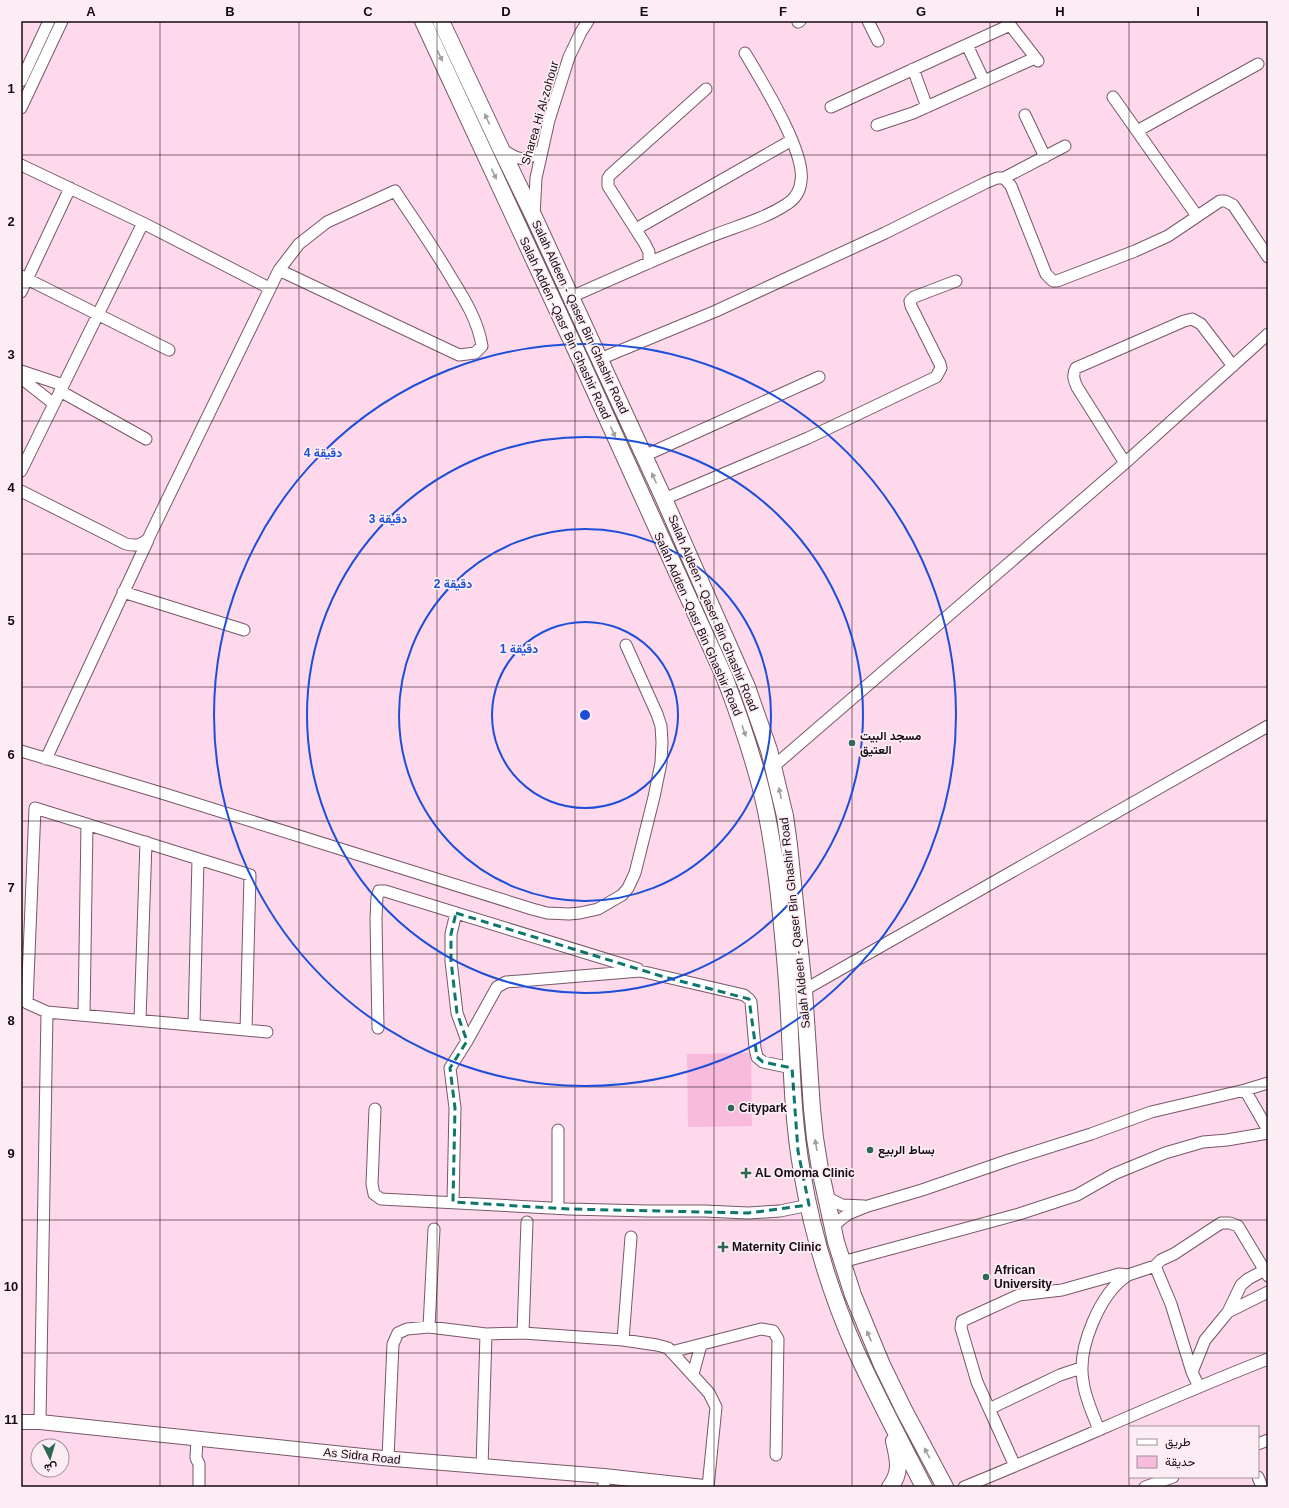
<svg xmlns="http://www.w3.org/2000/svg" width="1289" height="1508" viewBox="0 0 1289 1508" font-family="Helvetica,Vazirmatn,sans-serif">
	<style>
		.green { fill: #f8bbdc }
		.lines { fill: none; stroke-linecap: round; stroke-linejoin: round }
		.minor-casing { stroke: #775768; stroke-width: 13 }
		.major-casing { stroke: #775768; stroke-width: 16 }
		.highway-casing { stroke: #775768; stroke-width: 18 }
		.minor { stroke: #fff; stroke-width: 11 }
		.major { stroke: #fff; stroke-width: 14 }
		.highway { stroke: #fff; stroke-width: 16 }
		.oneway { fill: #a29da0 }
		.marked { fill: none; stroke: #0f766e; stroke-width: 3; stroke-dasharray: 8 5; stroke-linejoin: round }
		.grid { fill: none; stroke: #160a11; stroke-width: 1; stroke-opacity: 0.55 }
		.ring { fill: none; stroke: #1d4ed8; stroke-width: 2 }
		.poi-dot { fill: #2e6852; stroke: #fcedf4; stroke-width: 1.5 }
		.labels { text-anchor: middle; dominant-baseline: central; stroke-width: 3.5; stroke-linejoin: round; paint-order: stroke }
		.street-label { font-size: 12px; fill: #160a11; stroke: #fcedf4 }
		.poi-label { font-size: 12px; font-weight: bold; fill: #160a11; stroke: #fcedf4; text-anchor: start }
		.centre { fill: #1d4ed8; stroke: #fcedf4; stroke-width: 2 }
		.ring-label { font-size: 12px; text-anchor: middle; font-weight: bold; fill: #1d4ed8; stroke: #fcedf4; stroke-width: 3.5; stroke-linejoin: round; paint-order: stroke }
		.neatline { fill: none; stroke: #160a11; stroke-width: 1.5 }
		.grid-label { font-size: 13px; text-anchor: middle; font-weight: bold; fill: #160a11 }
	</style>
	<rect width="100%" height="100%" fill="#fed8eb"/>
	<path class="green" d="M751,1053L752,1126L688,1127L687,1054Z"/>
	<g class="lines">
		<defs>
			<path id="minor" d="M868,21L878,41
				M1007,21L1038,61
				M798,22L800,21
				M967,45L984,81
				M913,69L927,107
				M21,81L49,21
				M1113,97L1197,216
				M831,107L1010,25
				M21,108L62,21
				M1025,115L1045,157
				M877,125L913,113L1035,58
				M1137,131L1258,64
				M502,149C518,161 525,162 542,150
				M21,165L143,223L269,288
				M1004,178L1065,146
				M534,217L536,178L549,120L569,57L581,32L588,21
				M636,229L792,140
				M649,263V252L645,244L608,186V178L610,175L706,89
				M21,276L169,350
				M21,292L70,188
				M571,297C616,277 661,257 707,238C733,227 763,220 787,204C795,199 800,191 801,181C806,152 761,80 745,53
				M600,359L716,311L783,280L885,233L985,183L997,178H1004L1011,186L1046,274L1053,281H1057L1135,251L1168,236L1220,201H1225L1233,205L1268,257
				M21,371L63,385
				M21,378L54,404
				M60,391L146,439
				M644,456L819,377
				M1125,463L1077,387C1074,380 1072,375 1076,368L1184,321L1192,319L1201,324L1233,366
				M21,471L143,223
				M21,491L126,544C136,546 140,546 148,539L279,270L299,244L327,222L395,191C414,220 434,248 452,279C465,300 478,321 482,346L475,353L459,355L279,270
				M664,499L808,438L936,377L941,368L940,364L911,306L910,301L914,297L956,281
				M123,592L244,630
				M21,751L168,795L532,909L547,913L569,914L580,913L598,909L622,895L628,888L635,873L654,797L661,763L662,742L661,726L657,714L626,645
				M46,759L148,540
				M774,766L1125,463L1268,334
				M456,913L451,934V961L457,1013L467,1041
				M804,990L1268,726
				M47,1012L27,1003L35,808L250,875L246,1030
				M84,1015L87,825
				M140,1020L146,842
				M194,1025L198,859
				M378,1028L376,919L377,897L379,891H385L638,969
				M1245,1090L1268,1130
				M375,1109L372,1184L374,1194L381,1199L569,1209L648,1211H705L748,1213L780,1211L809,1205
				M826,1197L842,1205L864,1206
				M453,1202L455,1108L450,1068L467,1041L497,987L506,982L520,981L640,971L744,995L749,999L751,1002L755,1048L757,1057L763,1062L792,1068
				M558,1208V1130
				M833,1228L840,1220L848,1214L868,1206L922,1190L1009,1160L1091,1134L1151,1112L1245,1090L1268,1083
				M842,1262L1019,1214L1077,1195L1114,1174L1165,1153L1203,1142L1227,1140L1268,1133
				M1155,1266L1171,1304L1192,1372L1199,1387
				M1228,1312L1241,1285L1248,1279L1265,1270
				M429,1327L434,1229
				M523,1333L527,1222
				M623,1340L631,1237
				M671,1352L761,1329L773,1331L778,1339L776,1455
				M1192,1372L1205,1340L1228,1312L1268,1292
				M693,1374L701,1345
				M989,1409L1060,1375L1081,1368
				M40,1422L47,1012L267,1032
				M1099,1430C1093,1414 1085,1398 1083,1381C1077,1348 1100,1293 1128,1275
				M197,1439L196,1458L199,1464V1487
				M1258,1444L1268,1440
				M388,1458L393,1344L398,1333L407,1329L429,1327L486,1334L523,1333L623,1340L657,1345L668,1348L709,1393L716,1407L708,1487
				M1015,1466L977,1382L961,1328L962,1321L1019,1295L1062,1290L1119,1274L1128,1275L1155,1266L1161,1260L1174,1254L1221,1223H1230L1238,1226L1268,1276
				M482,1467L486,1334
				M1258,1477L1262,1487
				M604,1487V1476
				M964,1487C1066,1446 1165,1399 1268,1359
				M1145,1487L1173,1477"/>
			<path id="major" d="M21,1422H40L382,1458L604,1476L704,1487"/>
			<path id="highway" d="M423,21L581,361L724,676C738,712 750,748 760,785C775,843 781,910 786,970C792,1037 790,1106 802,1172C812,1232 831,1295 856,1351C877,1397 901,1442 924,1487
				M441,21L501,149L534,217L664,499L747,687L769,750L785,816L789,845L804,990L812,1109L815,1138L820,1169L836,1242L853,1295L882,1365L904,1410L945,1487
				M890,1487C902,1472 898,1458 894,1441"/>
		</defs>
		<use href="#minor" class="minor-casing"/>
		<use href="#major" class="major-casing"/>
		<use href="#highway" class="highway-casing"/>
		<use href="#minor" class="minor"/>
		<use href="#major" class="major"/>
		<use href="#highway" class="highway"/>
	</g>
	<defs><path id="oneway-solid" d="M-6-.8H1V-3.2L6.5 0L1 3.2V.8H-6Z"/></defs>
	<g class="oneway">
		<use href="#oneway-solid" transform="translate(440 56) rotate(65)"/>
		<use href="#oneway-solid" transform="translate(487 119) rotate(-115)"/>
		<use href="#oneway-solid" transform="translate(494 174) rotate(65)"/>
		<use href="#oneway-solid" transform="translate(613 432) rotate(66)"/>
		<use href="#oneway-solid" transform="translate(654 478) rotate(-114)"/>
		<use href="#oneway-solid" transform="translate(744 731) rotate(71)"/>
		<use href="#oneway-solid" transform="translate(780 793) rotate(-102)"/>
		<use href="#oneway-solid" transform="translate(816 1145) rotate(-99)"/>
		<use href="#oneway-solid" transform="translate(869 1336) rotate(-113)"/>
		<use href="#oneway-solid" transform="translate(927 1453) rotate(-118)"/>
	</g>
	<path class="marked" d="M456,913L661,976L749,999L757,1057L763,1062L792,1068L798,1151L809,1205L748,1213L569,1209L453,1202L455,1108L450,1068L467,1041L457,1013L451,961V934Z"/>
	<path class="grid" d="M160,21V1487M299,21V1487M437,21V1487M575,21V1487M714,21V1487M852,21V1487M990,21V1487M1129,21V1487M21,155H1268M21,288H1268M21,421H1268M21,554H1268M21,687H1268M21,821H1268M21,954H1268M21,1087H1268M21,1220H1268M21,1353H1268"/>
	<g class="ring">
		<circle cx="585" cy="715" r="93"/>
		<circle cx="585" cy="715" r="186"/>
		<circle cx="585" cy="715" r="278"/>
		<circle cx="585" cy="715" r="371"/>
	</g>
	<g class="poi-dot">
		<circle cx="852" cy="743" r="4"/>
		<circle cx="731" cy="1108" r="4"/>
		<circle cx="870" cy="1150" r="4"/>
		<path d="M744 1167h4v4h4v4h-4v4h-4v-4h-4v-4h4z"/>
		<path d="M721 1241h4v4h4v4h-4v4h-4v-4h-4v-4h4z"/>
		<circle cx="986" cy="1277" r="4"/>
	</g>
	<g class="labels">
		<g class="street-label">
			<text transform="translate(540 113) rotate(-74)">Sharea Hi Al-zohour</text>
			<text transform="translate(580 317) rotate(65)">Salah Aldeen - Qaser Bin Ghashir Road</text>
			<text transform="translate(565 328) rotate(65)">Salah Adden -Qasr Bin Ghashir Road</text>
			<text transform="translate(713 613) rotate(67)">Salah Aldeen - Qaser Bin Ghashir Road</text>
			<text transform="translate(698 624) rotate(66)">Salah Adden -Qasr Bin Ghashir Road</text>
			<text transform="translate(795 923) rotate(-96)">Salah Aldeen - Qaser Bin Ghashir Road</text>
			<text transform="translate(362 1456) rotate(6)">As Sidra Road</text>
		</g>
		<g class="poi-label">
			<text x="860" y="736">مسجد البيت<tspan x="860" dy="14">العتيق</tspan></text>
			<text x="739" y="1108">Citypark</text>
			<text x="878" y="1150">بساط الربيع</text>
			<text x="755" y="1173">AL Omoma Clinic</text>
			<text x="732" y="1247">Maternity Clinic</text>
			<text x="994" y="1270">African<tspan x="994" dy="14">University</tspan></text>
		</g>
	</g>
	<circle cx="585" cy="715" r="6" class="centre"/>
	<g class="ring-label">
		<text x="323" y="457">4 دقيقة</text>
		<text x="388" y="523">3 دقيقة</text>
		<text x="453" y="588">2 دقيقة</text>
		<text x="519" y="653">1 دقيقة</text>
	</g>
	<rect width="1289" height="1508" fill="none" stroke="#fcedf4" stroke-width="44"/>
	<rect x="1129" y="1426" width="130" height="52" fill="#fcedf4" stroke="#a09299"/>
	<rect x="1137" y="1439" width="20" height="6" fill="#ffffff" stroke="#a09299"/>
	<text x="1165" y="1446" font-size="12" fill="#160a11">طريق</text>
	<rect x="1137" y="1456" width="20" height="12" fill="#f8bbdc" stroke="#a09299"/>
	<text x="1165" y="1466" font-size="12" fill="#160a11">حديقة</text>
	<g transform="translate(50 1458) rotate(175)"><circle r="19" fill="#fcedf4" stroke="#a09299"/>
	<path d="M0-3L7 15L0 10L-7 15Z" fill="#2e6852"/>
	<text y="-6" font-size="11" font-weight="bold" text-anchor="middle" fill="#160a11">ش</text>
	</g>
	<rect x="22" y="22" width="1245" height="1464" class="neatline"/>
	<g class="grid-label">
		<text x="91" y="16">A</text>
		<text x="230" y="16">B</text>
		<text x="368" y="16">C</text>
		<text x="506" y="16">D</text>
		<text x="644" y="16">E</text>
		<text x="783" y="16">F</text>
		<text x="921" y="16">G</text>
		<text x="1060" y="16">H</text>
		<text x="1198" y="16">I</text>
		<text x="11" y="93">1</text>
		<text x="11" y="226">2</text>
		<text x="11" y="359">3</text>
		<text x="11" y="492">4</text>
		<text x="11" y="625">5</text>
		<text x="11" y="759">6</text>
		<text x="11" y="892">7</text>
		<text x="11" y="1025">8</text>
		<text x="11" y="1158">9</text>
		<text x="11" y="1291">10</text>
		<text x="11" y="1424">11</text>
	</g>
</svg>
